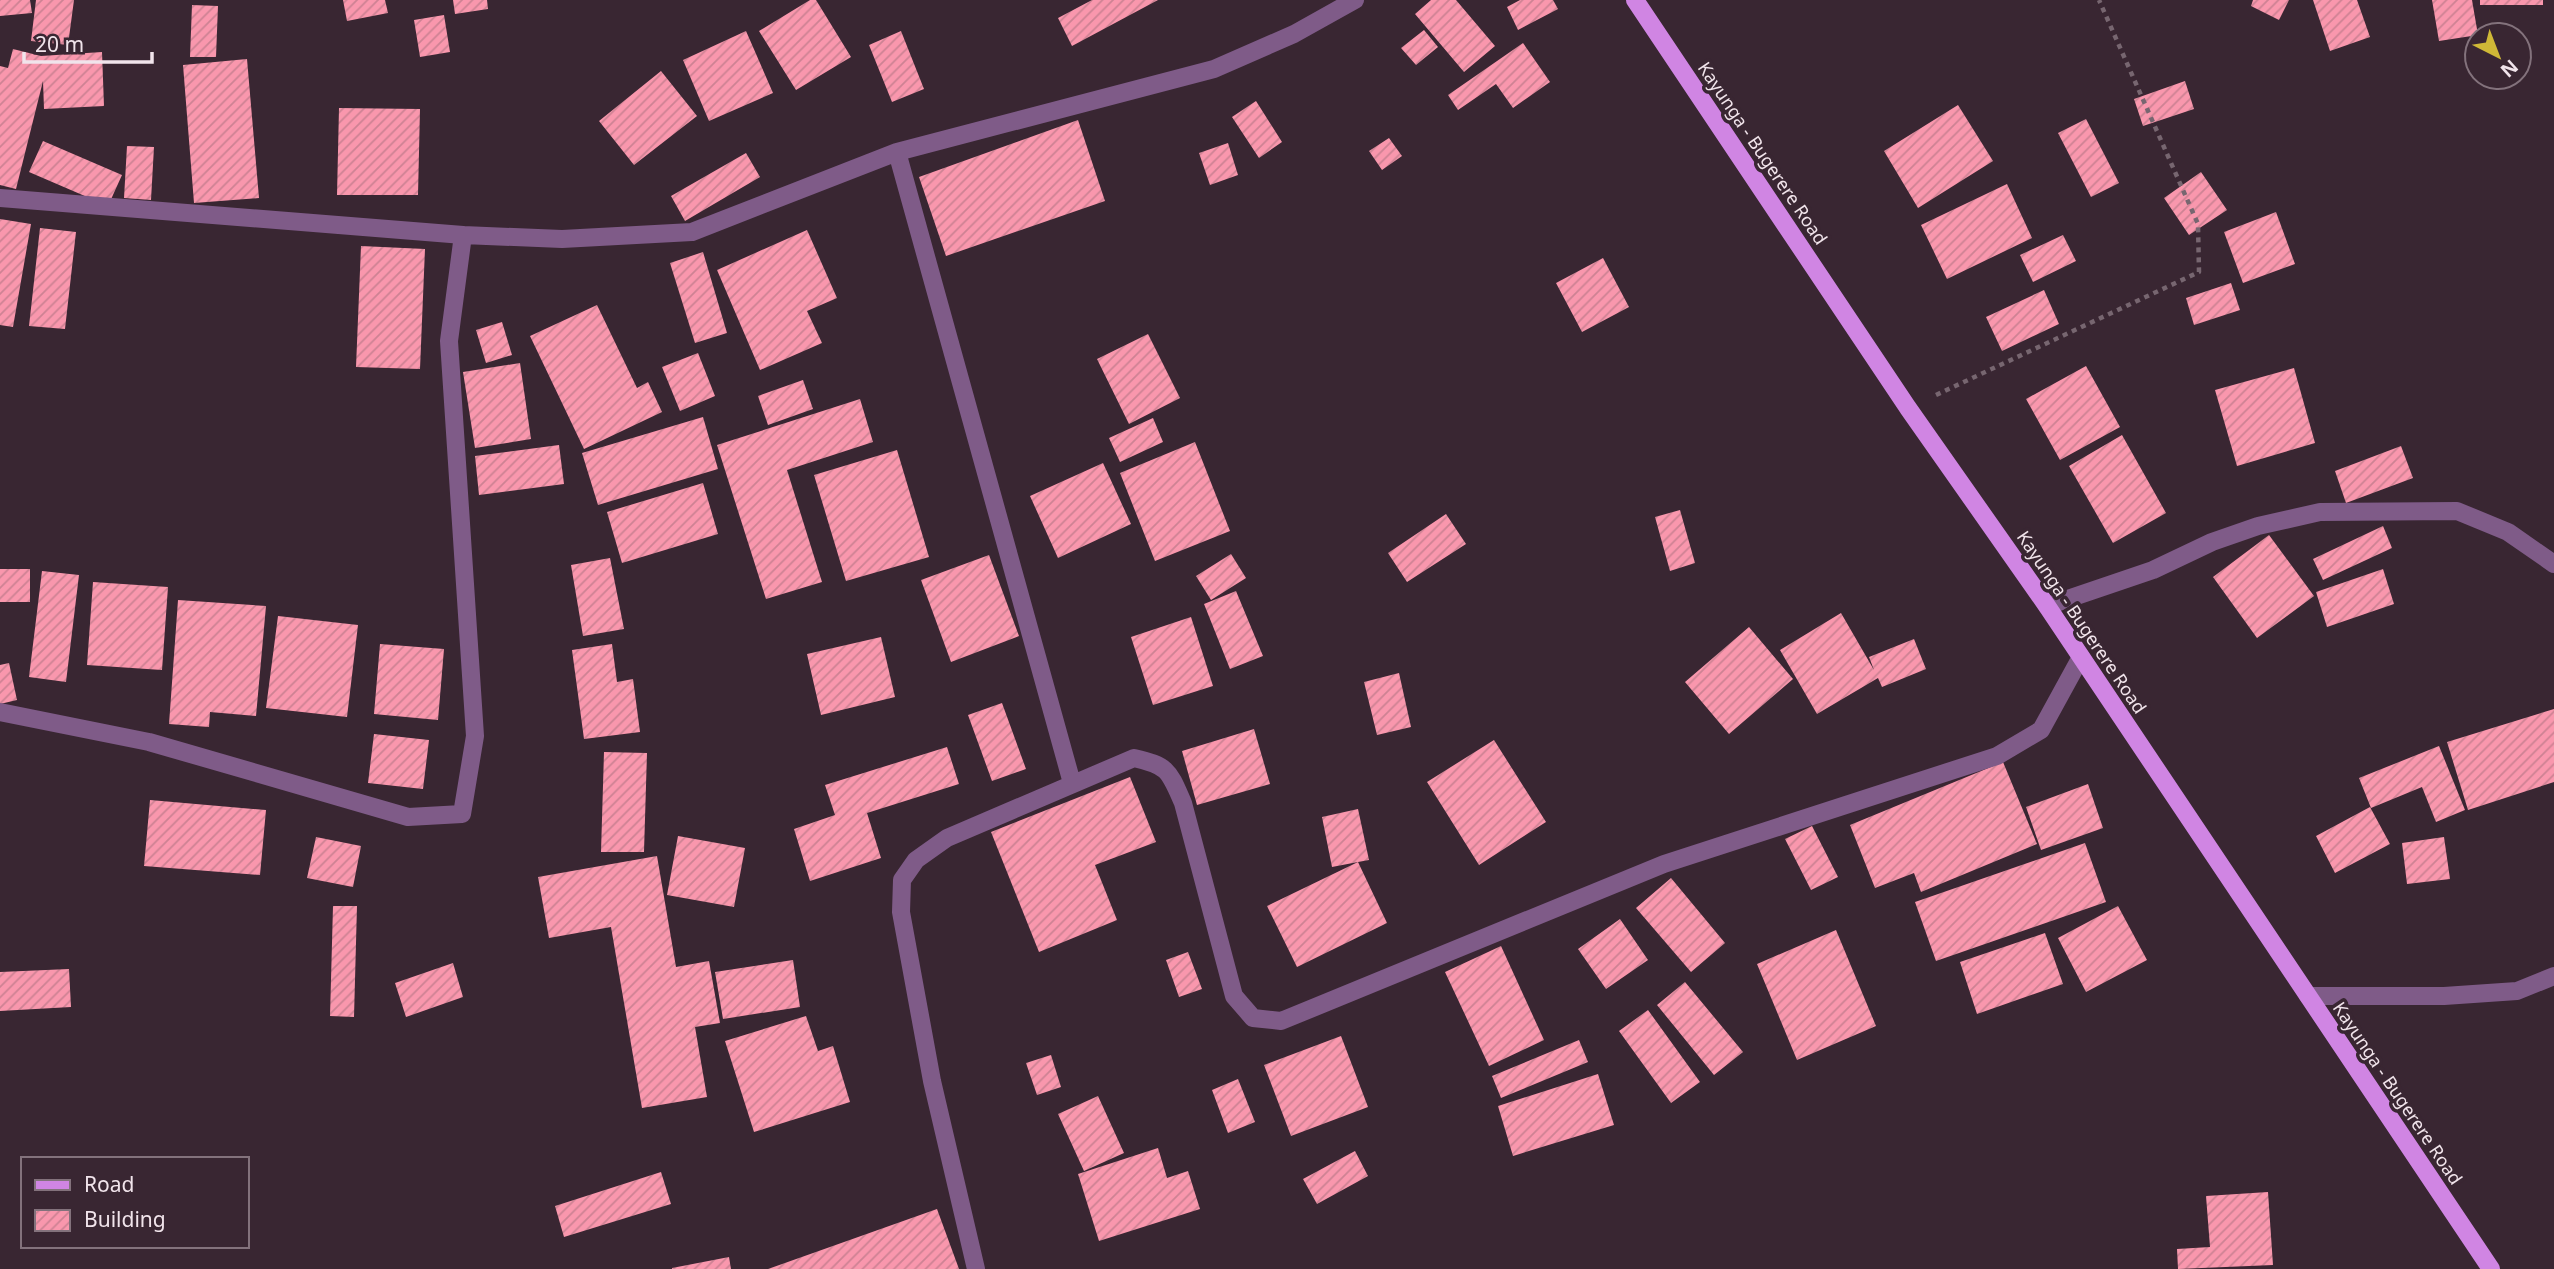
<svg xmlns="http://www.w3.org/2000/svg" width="2554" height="1269" viewBox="0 0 2554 1269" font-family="'Noto Sans',sans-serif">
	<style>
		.building { fill: url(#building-hatch) }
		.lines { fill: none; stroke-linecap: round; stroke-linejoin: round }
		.path { stroke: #776670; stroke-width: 4.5; stroke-dasharray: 5 5; stroke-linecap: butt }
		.minor { stroke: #7f5b88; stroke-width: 18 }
		.major { stroke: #d085e3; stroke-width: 18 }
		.labels { text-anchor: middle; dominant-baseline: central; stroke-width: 7; stroke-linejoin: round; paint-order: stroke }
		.street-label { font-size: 18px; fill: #f1e4eb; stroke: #392632 }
	</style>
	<defs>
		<pattern id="building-hatch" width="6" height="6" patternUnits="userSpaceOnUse" patternTransform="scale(1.75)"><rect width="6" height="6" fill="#f997ad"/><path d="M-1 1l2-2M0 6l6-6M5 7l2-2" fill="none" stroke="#cd8293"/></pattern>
	</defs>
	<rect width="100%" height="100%" fill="#392632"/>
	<path class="building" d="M0,0H30L32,13L0,16Z
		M36,0H74L68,45L31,41Z
		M343,0H385L388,13L347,21Z
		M453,0H487L488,9L455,14Z
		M810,0H816L851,57L796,90L759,31Z
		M1092,0H1158L1072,46L1058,18Z
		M1431,0H1456L1495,46L1464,72L1415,14Z
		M1520,0H1553L1558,9L1518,30L1507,7Z
		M2253,0H2289L2279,20L2251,6Z
		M2313,0H2357L2370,37L2330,51Z
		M2432,0H2472L2478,35L2439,41Z
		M2480,0H2543V5H2480Z
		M192,5L218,6L216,57H190Z
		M444,15L450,52L420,57L414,20Z
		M1424,30L1438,47L1416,65L1401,48Z
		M746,31L773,93L709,121L683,60Z
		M901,31L924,89L892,102L869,45Z
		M1523,43L1550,82L1513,108L1496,84L1458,110L1448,95Z
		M13,49L41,56L102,52L104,106L44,109L43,81L16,189L0,185V66L8,68Z
		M247,59L259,198L194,203L183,65Z
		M661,71L697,116L634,165L599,121Z
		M2185,81L2194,109L2143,126L2134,99Z
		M1256,101L1282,142L1259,158L1232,117Z
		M1958,105L1993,161L1918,208L1884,151Z
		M339,108L420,109L418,195H337Z
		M2086,119L2119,183L2091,197L2058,133Z
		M1078,120L1105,201L946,256L919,177Z
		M1389,138L1402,156L1382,170L1369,151Z
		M43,141L122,175L108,206L29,172Z
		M1228,143L1238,175L1210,185L1199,153Z
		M127,146L154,147L151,200L124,198Z
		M746,153L760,177L685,221L671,196Z
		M2201,172L2227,210L2189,235L2164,198Z
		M2007,184L2032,238L1947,279L1921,225Z
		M2276,212L2295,264L2243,283L2224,232Z
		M0,219L31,224L13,327L0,325Z
		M40,228L76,232L65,329L29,326Z
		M807,230L837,298L807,311L822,343L760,370L717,270Z
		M2063,235L2076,261L2033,282L2020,255Z
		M361,246L425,249L420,369L356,367Z
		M703,252L727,333L695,343L670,263Z
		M1603,258L1629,307L1582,332L1556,283Z
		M2231,283L2240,310L2194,325L2186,298Z
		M2044,290L2059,324L2002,351L1986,317Z
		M597,305L637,388L648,382L662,412L584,449L530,336Z
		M502,322L512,355L486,363L476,330Z
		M1148,334L1180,398L1129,424L1097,359Z
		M698,353L715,396L680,411L662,367Z
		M520,363L531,439L475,448L463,372Z
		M2086,366L2120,427L2060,460L2026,399Z
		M2294,368L2315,443L2237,466L2215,390Z
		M803,380L813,409L768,425L758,396Z
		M860,399L873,442L787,470L822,582L766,599L717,445Z
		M703,417L718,469L598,505L582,453Z
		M1153,418L1163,442L1120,462L1109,438Z
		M2122,435L2166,513L2113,543L2069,466Z
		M1195,442L1230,531L1155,561L1120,473Z
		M559,445L564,484L479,495L475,456Z
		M2401,446L2413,478L2346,503L2335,471Z
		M897,450L929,557L846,581L814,475Z
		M1103,463L1131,524L1058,558L1030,496Z
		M703,483L718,534L622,563L607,512Z
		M1680,510L1695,563L1670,571L1655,517Z
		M1446,514L1466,544L1407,582L1388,553Z
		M2383,526L2392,548L2323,580L2313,559Z
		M2269,535L2314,596L2257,638L2213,577Z
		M1231,554L1246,578L1211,600L1196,576Z
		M989,555L1019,636L951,662L921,580Z
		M610,558L624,629L583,636L571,565Z
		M0,569H30V602H0Z
		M2383,569L2394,604L2327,627L2316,592Z
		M42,571L79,575L66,682L29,677Z
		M93,582L168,587L162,670L87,665Z
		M1236,591L1263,656L1230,669L1204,604Z
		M178,600L266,606L256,716L210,712L209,727L169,724Z
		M1841,613L1874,670L1869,657L1914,639L1926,669L1882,687L1878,678L1817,714L1780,650Z
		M278,616L358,625L347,717L266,708Z
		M1191,617L1213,686L1153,705L1131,637Z
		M1749,627L1793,679L1729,734L1685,682Z
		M881,637L895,697L821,715L807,654Z
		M380,644L444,649L438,720L374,714Z
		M612,644L617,682L633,679L640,732L584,739L572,650Z
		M9,663L17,700L0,704V665Z
		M1399,673L1411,727L1377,735L1364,682Z
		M1002,703L1026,769L992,781L968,715Z
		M2554,709V782L2468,810L2447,742Z
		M1254,729L1270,784L1197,805L1182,751Z
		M374,734L429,740L423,789L368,783Z
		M1494,740L1546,822L1479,865L1427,782Z
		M2439,746L2465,810L2436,822L2422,787L2371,808L2359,778Z
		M947,747L959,784L867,813L881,858L810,881L794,829L835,815L825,785Z
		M604,752L647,753L644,852H601Z
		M2003,762L2037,844L1921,892L1914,873L1875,888L1850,825Z
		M1130,777L1156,842L1095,865L1117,920L1039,952L991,832Z
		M2088,784L2103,828L2041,850L2026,807Z
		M150,800L266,810L260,875L144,866Z
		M2370,807L2390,844L2335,873L2316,836Z
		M1358,809L1369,860L1358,862L1387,923L1297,967L1267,906L1358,862L1332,867L1322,817Z
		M1812,826L1838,877L1811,890L1785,839Z
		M678,836L745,848L734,907L667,895Z
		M316,837L361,846L353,887L307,878Z
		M2444,837L2450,879L2407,884L2402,843Z
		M2085,843L2106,902L1936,961L1915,902Z
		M657,856L676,967L709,961L720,1023L695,1027L707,1097L642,1108L611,927L549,938L538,877Z
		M1671,878L1725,943L1691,972L1636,908Z
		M333,906H357L354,1017L330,1016Z
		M2118,906L2147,960L2086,992L2058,938Z
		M1620,919L1648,960L1606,989L1578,949Z
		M1836,930L1876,1026L1797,1060L1757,964Z
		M2045,933L2063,984L1977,1014L1960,962Z
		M1501,946L1544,1040L1489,1066L1445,972Z
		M1188,952L1202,989L1179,997L1166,960Z
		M793,960L800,1007L723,1019L715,972Z
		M453,963L463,997L406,1017L395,983Z
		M69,969L71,1007L0,1011V972Z
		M1685,982L1743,1052L1714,1075L1657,1005Z
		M1648,1010L1700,1082L1671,1103L1619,1031Z
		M806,1016L818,1051L833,1046L850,1102L754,1132L725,1041Z
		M1341,1036L1368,1107L1291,1136L1264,1065Z
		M1579,1040L1588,1062L1501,1098L1492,1076Z
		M1051,1055L1061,1087L1037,1095L1026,1063Z
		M1598,1074L1614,1125L1513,1156L1498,1106Z
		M1238,1079L1255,1122L1228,1133L1212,1090Z
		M1098,1096L1124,1153L1084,1171L1058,1114Z
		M1158,1148L1167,1178L1188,1171L1200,1209L1099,1241L1078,1174Z
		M1355,1151L1368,1176L1317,1204L1303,1179Z
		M661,1172L671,1204L564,1237L555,1206Z
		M2268,1192L2273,1265L2178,1269L2177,1249L2210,1247L2206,1196Z
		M937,1209L959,1269H768Z
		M729,1257L731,1269H672V1268Z"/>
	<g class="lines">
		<path class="path" d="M1936,395L2199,272L2198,224L2099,0"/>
		<path class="minor" d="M897,152L1072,783
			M0,198L463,235L562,239L692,232L897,152L1214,69L1294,34L1355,0
			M2047,606L2153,570L2212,542L2258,526L2320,512L2457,511L2508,532L2554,564
			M0,712L149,742L408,817L462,814L475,736L449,341L463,235
			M2308,996H2444L2517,991L2554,976
			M976,1269L932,1081L901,912L902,880L916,860L947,838L1134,758C1169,766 1169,771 1183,803L1234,996L1253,1018L1281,1021L1664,864L1997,756L2041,730L2081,657"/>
		<path class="major" d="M1635,0L1908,408L2047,606L2491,1269"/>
	</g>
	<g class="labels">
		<g class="street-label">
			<text transform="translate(1763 153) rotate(56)">Kayunga - Bugerere Road</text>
			<text transform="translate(2082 622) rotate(56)">Kayunga - Bugerere Road</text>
			<text transform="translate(2398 1093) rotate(56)">Kayunga - Bugerere Road</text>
		</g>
	</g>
	<rect x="21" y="1157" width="228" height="91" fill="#392632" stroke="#83727c" stroke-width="2"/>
	<rect x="35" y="1180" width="35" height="10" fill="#d085e3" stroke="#83727c" stroke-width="2"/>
	<text x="84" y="1192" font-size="21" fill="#f1e4eb">Road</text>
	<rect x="35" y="1210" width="35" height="21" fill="url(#building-hatch)" stroke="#83727c" stroke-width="2"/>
	<text x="84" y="1227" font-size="21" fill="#f1e4eb">Building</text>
	<g transform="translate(2498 56) rotate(138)"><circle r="33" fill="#392632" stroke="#83727c" stroke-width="2"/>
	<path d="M0-5L12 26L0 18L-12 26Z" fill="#cfb837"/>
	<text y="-10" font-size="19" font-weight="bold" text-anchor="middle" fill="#f1e4eb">N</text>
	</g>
	<path d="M24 52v10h128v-10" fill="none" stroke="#f1e4eb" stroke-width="3.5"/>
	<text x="35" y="52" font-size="21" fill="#f1e4eb" stroke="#392632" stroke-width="5" paint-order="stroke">20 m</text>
</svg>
